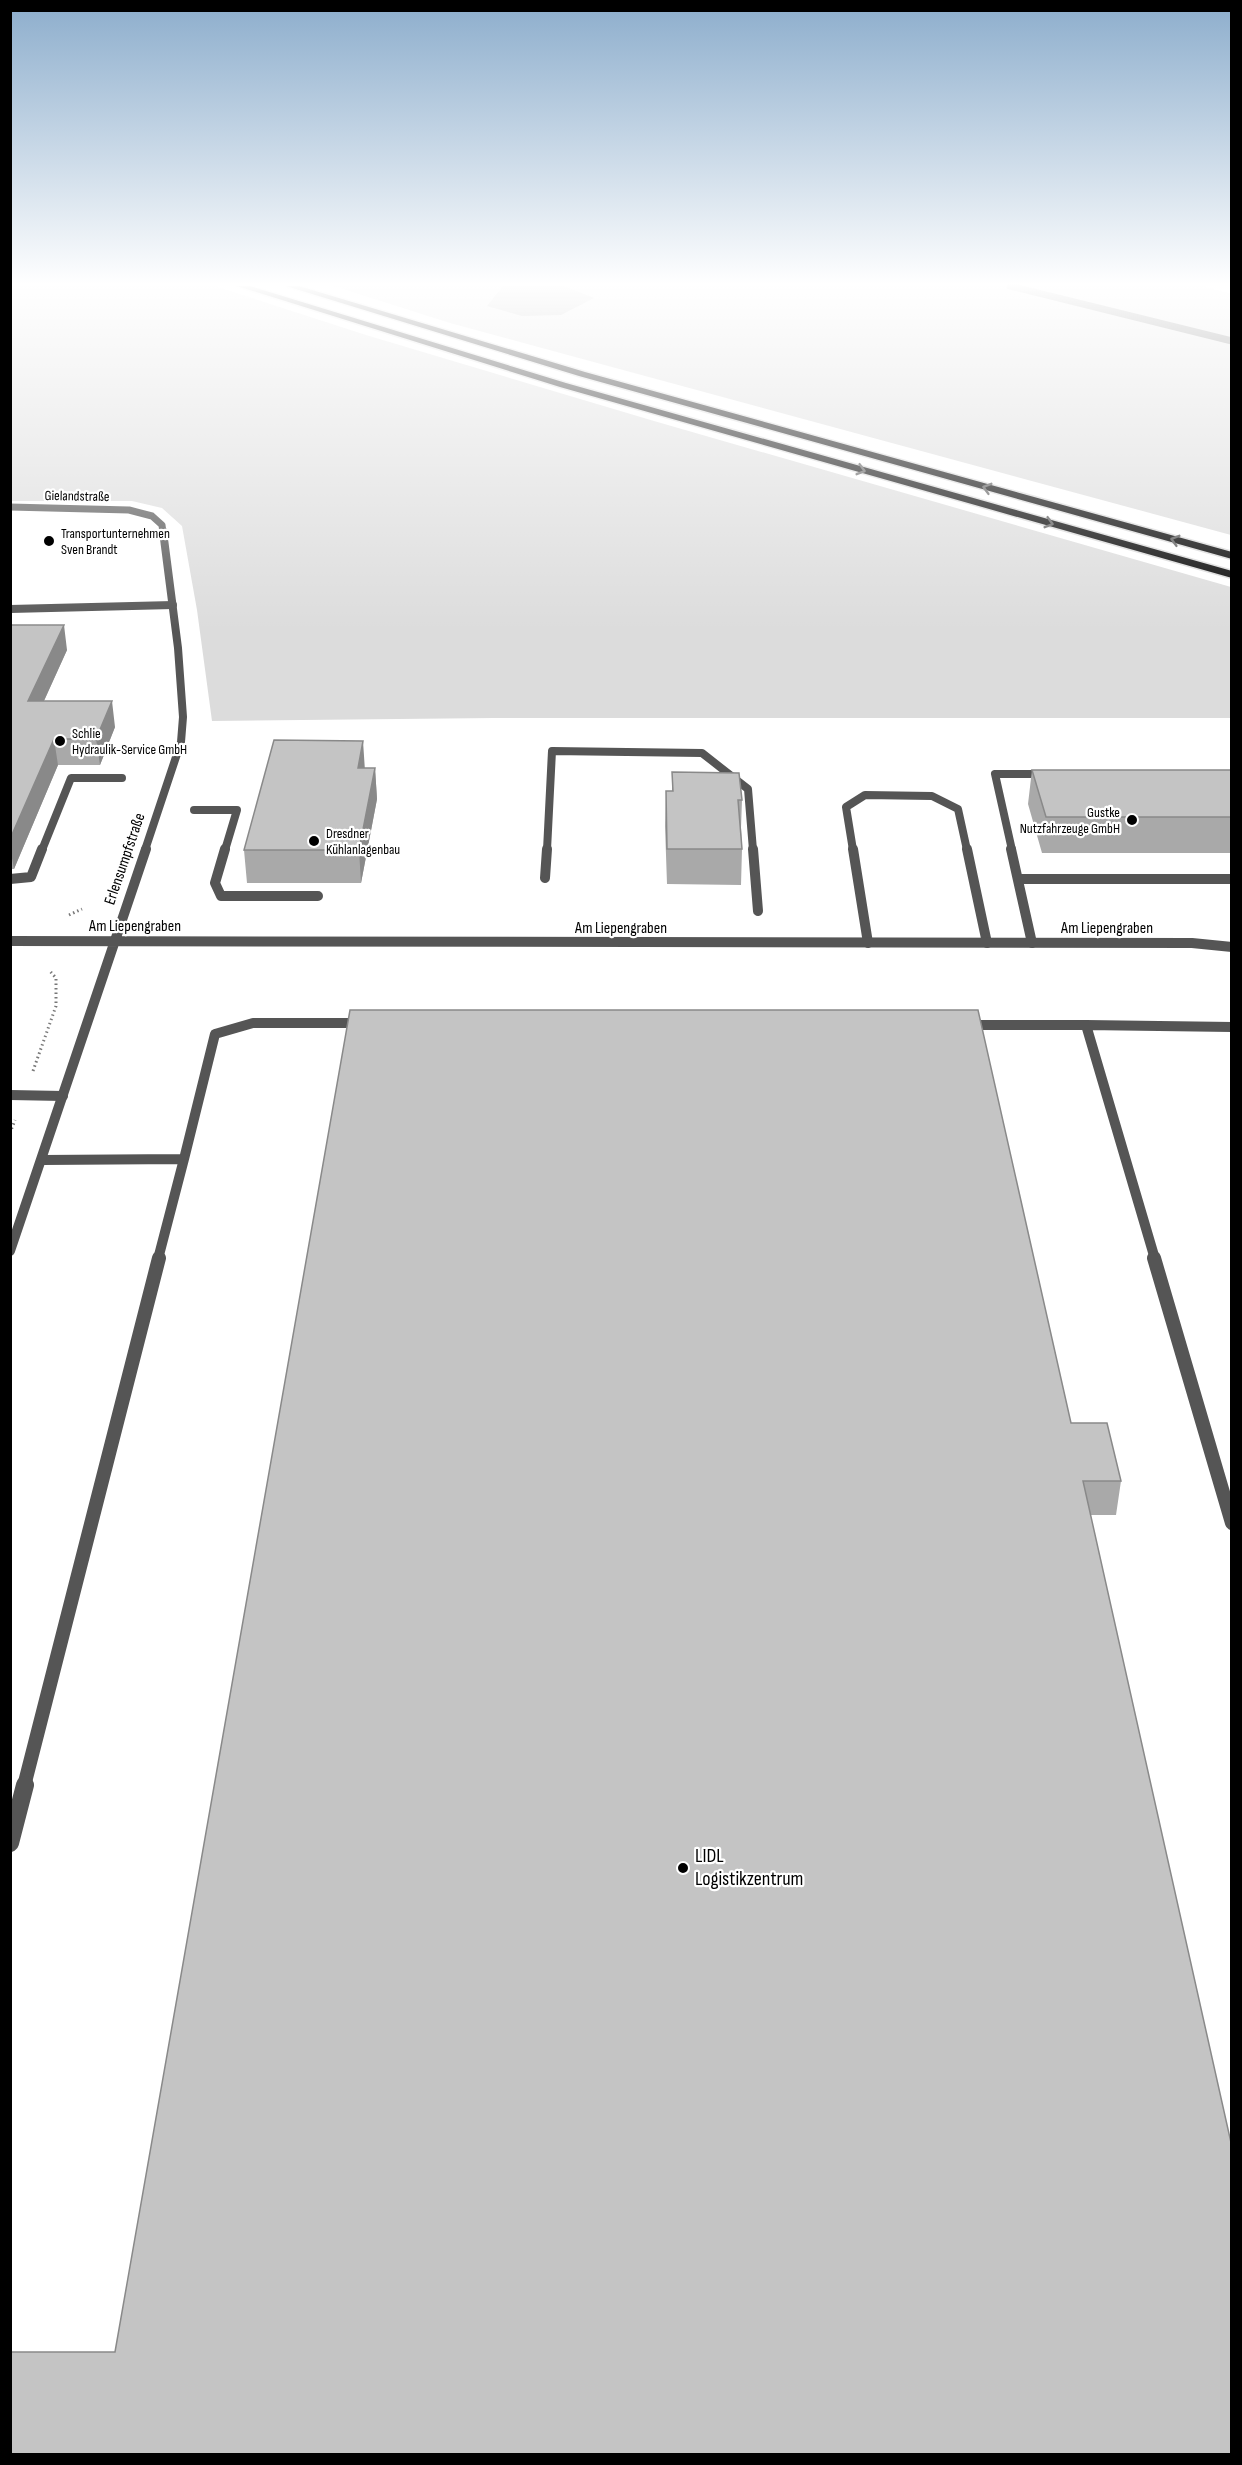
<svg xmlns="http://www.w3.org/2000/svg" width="1242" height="2465" viewBox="0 0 1242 2465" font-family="'Sofia Sans Condensed',sans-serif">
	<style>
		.green { fill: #dcdcdc }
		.water { fill: #a3a3a3 }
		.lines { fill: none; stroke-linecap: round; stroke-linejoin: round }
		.highway-casing { stroke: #dbdbdb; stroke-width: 3 }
		.path { stroke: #777; stroke-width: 3; stroke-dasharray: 1.5 3; stroke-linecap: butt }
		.lane-far4 { stroke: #555; stroke-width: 7 }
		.lane-far3 { stroke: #555; stroke-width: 8 }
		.lane-far2 { stroke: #555; stroke-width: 10 }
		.lane-far1 { stroke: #555; stroke-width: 14 }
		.lane { stroke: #555; stroke-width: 18 }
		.street-far2 { stroke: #555; stroke-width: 7 }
		.street-far1 { stroke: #555; stroke-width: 8 }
		.street { stroke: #555; stroke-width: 10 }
		.highway { fill: #000; fill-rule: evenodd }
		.wall { fill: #a9a9a9 }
		.shaded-wall { fill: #898989 }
		.building { fill: #c4c4c4; stroke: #898989; stroke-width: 1.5 }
		.oneway { stroke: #595959 }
		.poi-dot { fill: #000; stroke: #fff; stroke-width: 2 }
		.labels { text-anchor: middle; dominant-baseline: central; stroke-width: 4.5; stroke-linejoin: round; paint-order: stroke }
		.far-street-label { font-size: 14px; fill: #000; stroke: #fff }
		.far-poi-label { font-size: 14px; fill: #000; stroke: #fff; text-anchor: start }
		.street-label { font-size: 16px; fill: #000; stroke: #fff }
		.near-poi-label { font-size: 20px; fill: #000; stroke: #fff; text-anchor: start }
	</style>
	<rect width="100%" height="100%" fill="#fff"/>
	<path class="green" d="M11,286H215L366,335L654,421L1231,587V718H494L212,721L197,610L182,526L162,508L132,501H11Z
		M334,286H1204L1231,294V535L450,323Z"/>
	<path class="water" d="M503,286H564L594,298L561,315L522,316L487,306Z"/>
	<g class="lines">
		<defs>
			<path id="highway" d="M237,286H250L566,383L1232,571V578L560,387Z
				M286,286H299L585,372L1232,552V559L579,376Z"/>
		</defs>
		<use href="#highway" class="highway-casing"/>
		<path class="path" d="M69,915L82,909
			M33,1071L56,1006V978L49,970
			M10,1133L15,1120"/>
		<path class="lane-far4" d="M1010,286L1232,341"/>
		<path class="lane-far3" d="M10,609L173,605
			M194,810H237L225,850
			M42,850L71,778H122
			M547,850L552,751L702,753L748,789L753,850
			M853,850L846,807L865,795L932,796L958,809L967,850
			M1012,850L995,774H1047"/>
		<path class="lane-far2" d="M225,849L215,883L221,896H318
			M753,849L758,911
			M853,849L868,943
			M967,849L987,943
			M1011,849L1032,943
			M545,878L547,849
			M10,879L31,877L42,849
			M1018,879H1232
			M966,1025H1086L1155,1259
			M1086,1025L1232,1027
			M10,1095L63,1096
			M184,1159L215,1034L253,1023H364
			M42,1160L184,1159L158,1259"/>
		<path class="lane-far1" d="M1154,1258L1232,1523
			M24,1786L159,1258"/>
		<path class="lane" d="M10,1843L25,1785"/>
		<path class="street-far2" d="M10,507L129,510L152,516L162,525L163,533"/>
		<path class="street-far1" d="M145,850L181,742L183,717L178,648L163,531"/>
		<path class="street" d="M10,941L1192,943L1232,947
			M10,1251L146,849"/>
		<use href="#highway" class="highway"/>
	</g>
	<path class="wall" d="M10,625L67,650L44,701L115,727L100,765H58L14,869H10Z
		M375,768L377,799L361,883H247L244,850Z
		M1032,770H1232V853H1042L1028,804Z
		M672,772L742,800L741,828L742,849L741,885L667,884L665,826L666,791H672Z
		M1071,1423L1121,1481L1116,1515H1090L115,2352Z"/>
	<path class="shaded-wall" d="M64,625L67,650L32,727L28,701Z
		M112,701L115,727L100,765L96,739Z
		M54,739L58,765L14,869L10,847V839Z
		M363,741L365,771L358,768Z
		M375,768L377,799L361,883L359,850Z"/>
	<path class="building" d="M10,625H64L28,701H112L96,739H54L10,839Z
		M274,740L363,741L358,768H375L359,850H244Z
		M1032,770H1232V817H1046Z
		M672,772L739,773L742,800H738L742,849H667L666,791H673Z
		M350,1010H978L1071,1423H1107L1121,1481H1083L1232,2147V2454H10V2352H115Z"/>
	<defs><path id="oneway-chevron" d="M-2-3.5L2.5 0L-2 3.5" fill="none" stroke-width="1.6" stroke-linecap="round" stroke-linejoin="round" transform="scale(1.5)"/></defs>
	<g class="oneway">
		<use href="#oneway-chevron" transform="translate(861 470) rotate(16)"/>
		<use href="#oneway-chevron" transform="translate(987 488) rotate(-164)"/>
		<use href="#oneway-chevron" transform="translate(1049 523) rotate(16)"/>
		<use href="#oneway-chevron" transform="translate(1175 540) rotate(-164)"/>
	</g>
	<linearGradient id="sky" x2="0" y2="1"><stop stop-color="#8cadcc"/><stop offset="0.45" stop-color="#fff"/><stop offset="1" stop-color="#fff" stop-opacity="0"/></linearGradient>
	<rect width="1242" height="631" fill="url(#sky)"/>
	<g class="poi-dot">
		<circle cx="49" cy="541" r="6"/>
		<circle cx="60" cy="741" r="6"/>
		<circle cx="1132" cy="820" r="6"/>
		<circle cx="314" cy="841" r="6"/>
		<circle cx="683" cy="1868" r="6"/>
	</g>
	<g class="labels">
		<g class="far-street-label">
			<text transform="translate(77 496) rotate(1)">Gielandstraße</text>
		</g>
		<g class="far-poi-label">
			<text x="61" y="533">Transportunternehmen<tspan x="61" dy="16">Sven Brandt</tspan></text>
			<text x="72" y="733">Schlie<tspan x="72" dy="16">Hydraulik-Service GmbH</tspan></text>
			<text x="1120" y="812" text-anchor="end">Gustke<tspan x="1120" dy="16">Nutzfahrzeuge GmbH</tspan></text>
			<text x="326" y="833">Dresdner<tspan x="326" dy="16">Kühlanlagenbau</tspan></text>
		</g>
		<g class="street-label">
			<text transform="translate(125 859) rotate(-71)">Erlensumpfstraße</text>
			<text x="135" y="926">Am Liepengraben</text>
			<text x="621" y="928">Am Liepengraben</text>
			<text x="1107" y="928">Am Liepengraben</text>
		</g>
		<g class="near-poi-label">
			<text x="695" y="1856">LIDL<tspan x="695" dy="23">Logistikzentrum</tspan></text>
		</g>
	</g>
	<rect width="1242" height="2465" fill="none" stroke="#000000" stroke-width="24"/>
</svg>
